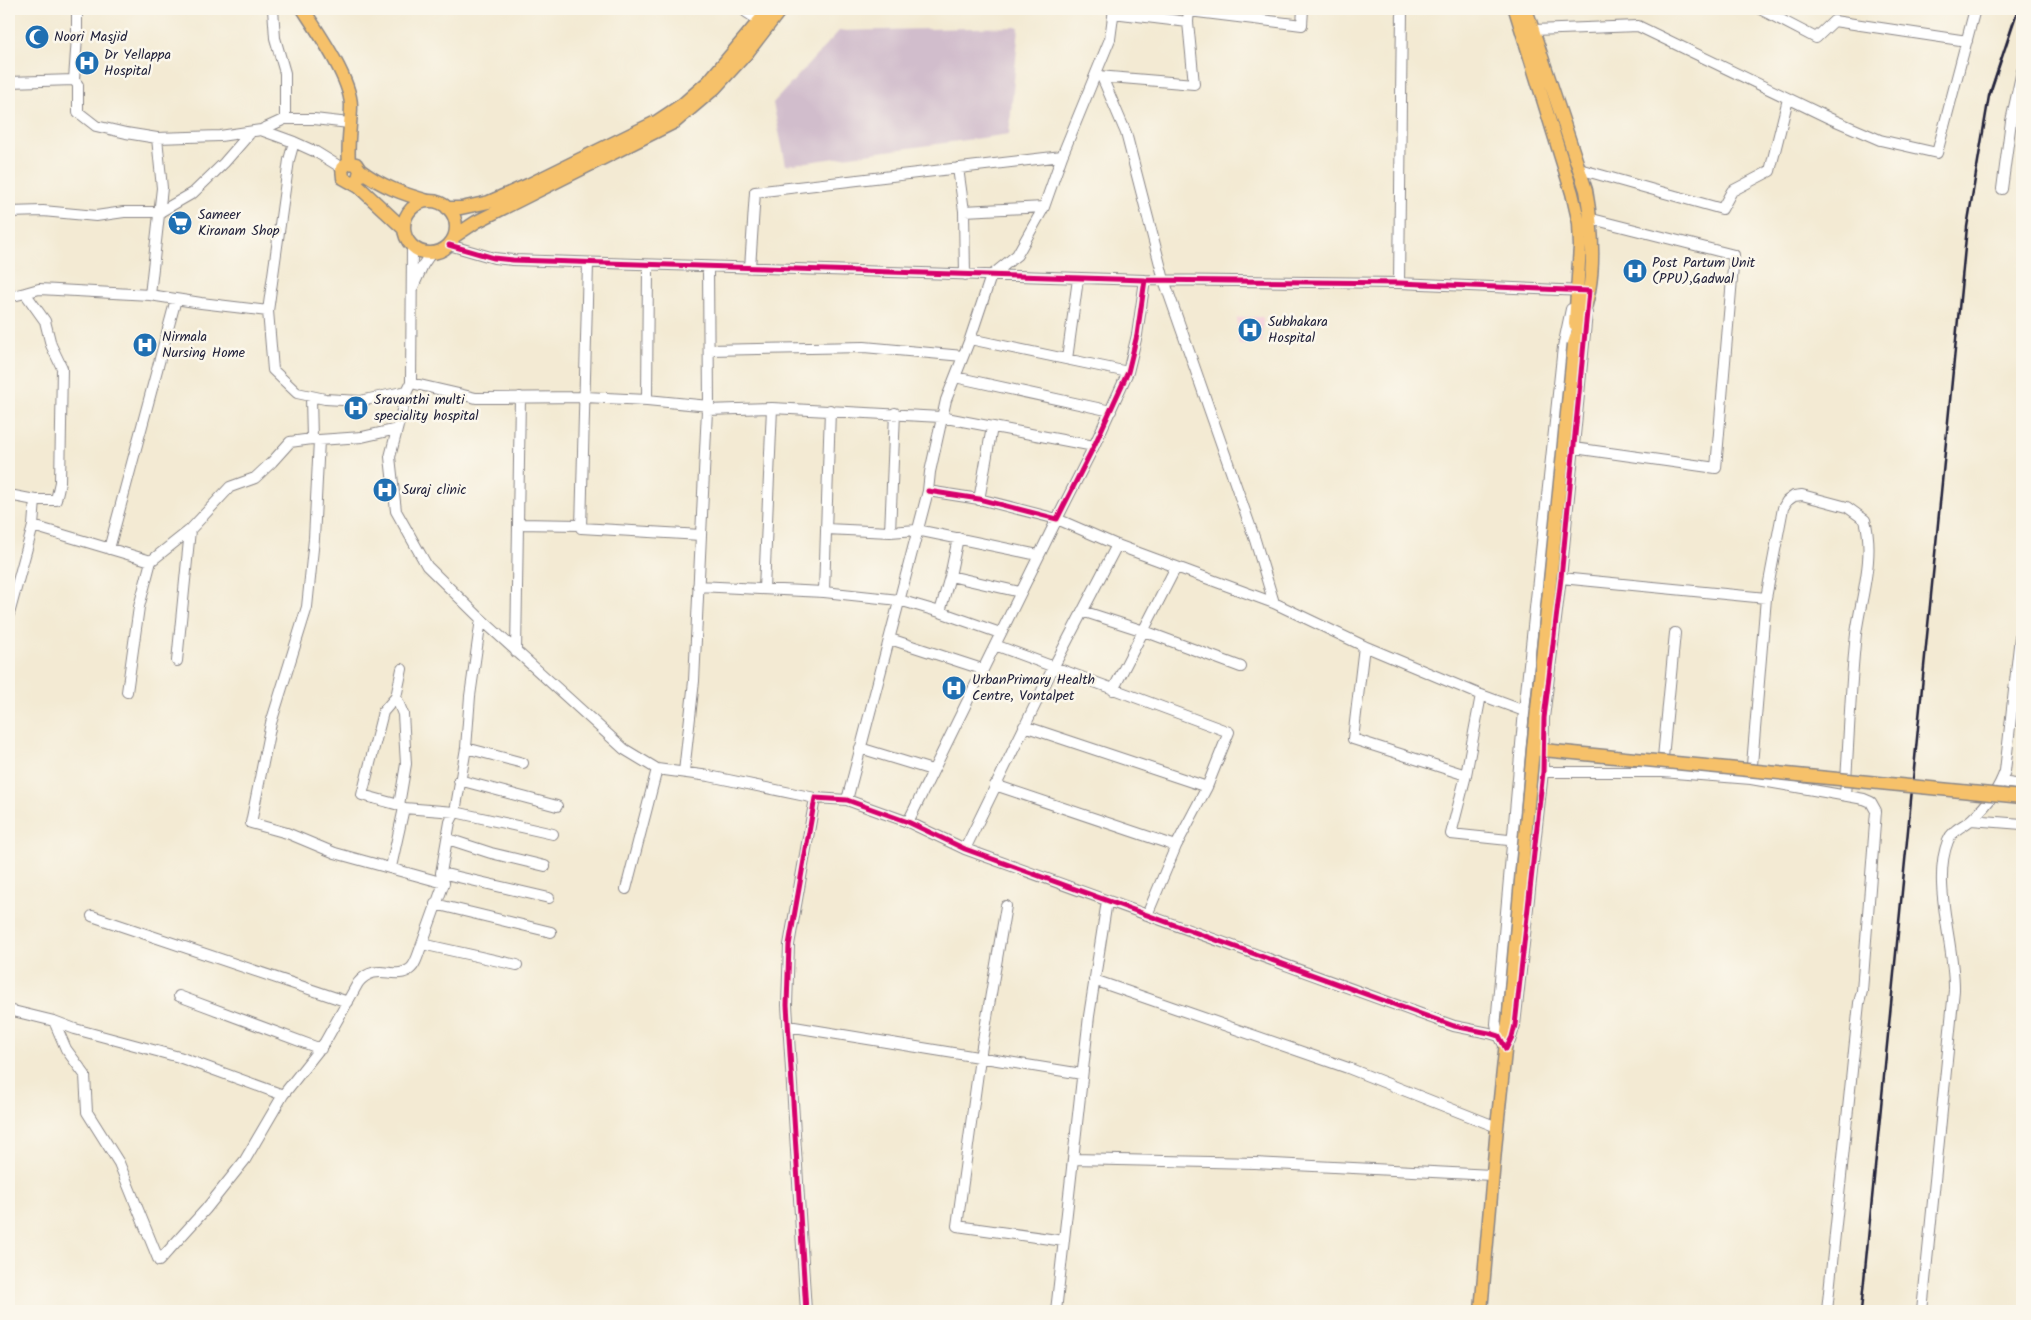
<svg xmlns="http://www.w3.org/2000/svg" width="2031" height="1320" viewBox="0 0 2031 1320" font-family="Kalam,sans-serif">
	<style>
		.built { fill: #f5cfdb }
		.industrial { fill: #d1bdcc }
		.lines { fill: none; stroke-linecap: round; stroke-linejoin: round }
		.minor-casing { stroke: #8a8687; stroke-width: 12 }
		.major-casing { stroke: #8a8687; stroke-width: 15 }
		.minor { stroke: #fff; stroke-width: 10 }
		.major { stroke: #f6c16b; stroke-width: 12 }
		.rail { stroke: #22223b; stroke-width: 2.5 }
		.major-bridge-casing { stroke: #8a8687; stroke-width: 15; stroke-linecap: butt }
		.major-bridge { stroke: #f6c16b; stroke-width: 12 }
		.cycleway-casing { stroke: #fbf7ec; stroke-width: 8 }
		.cycleway { stroke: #d6006c; stroke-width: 5 }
		.labels { text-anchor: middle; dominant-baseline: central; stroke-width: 5; stroke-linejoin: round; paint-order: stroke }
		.poi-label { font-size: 14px; fill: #22223b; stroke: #fbf7ec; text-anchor: start }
	</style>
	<rect width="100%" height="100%" fill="#fbf7ec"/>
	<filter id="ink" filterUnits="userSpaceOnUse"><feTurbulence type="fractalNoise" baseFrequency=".02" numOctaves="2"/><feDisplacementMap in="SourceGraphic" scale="10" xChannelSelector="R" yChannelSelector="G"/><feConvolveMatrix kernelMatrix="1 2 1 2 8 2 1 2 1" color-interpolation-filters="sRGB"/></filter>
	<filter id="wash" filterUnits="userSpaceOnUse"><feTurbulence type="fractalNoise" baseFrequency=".0096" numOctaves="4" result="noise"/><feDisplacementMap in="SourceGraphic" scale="20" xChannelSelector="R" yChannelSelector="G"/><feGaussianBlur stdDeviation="1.12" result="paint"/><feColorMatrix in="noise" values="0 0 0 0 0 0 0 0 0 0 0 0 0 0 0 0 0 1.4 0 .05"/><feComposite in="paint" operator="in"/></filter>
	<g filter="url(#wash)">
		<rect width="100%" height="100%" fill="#f3ead3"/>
		<path class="built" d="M1263,317L1262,343L1239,344L1237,318Z"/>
		<path class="industrial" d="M1019,27L1009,134L786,165L773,103L839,31Z"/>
	</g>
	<g filter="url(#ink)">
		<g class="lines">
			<defs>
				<path id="minor" d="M77,9V37L74,80L78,85V112L96,126L126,133L157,138
					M746,9V12L760,21
					M1760,9L1816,38L1834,21L1967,41
					M1189,11L1302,25L1303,9
					M1113,13L1188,22
					M1534,30L1638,26L1829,118L1880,140L1937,153L1975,9
					M1098,76L1194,84L1188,22L1189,9
					M1102,77L1126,133L1164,280L1255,540L1274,603
					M9,82L74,80
					M285,119H314L349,123
					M261,130L285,119V73L275,38L273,9
					M342,168L316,152L294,142L289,160L268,311L273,370L297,393L325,399L360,401L407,391
					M958,168L964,211L965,275
					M1579,169L1722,209L1732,191L1770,171L1788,99
					M2002,189L2011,121L2022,71
					M964,211L1044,207
					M9,212L43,211L96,216L124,212H160L193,193L224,163L251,132
					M449,245L494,258L513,260L1145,280L1137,335L1128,372L1094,446L1057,519L979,499L928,491
					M412,247L411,383L407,391L390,457L396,511L427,566L481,619L624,749L657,769L709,776L815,798
					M588,263L581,528L701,535
					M750,268L755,192L1062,156
					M1145,280L1399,283L1584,291
					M1399,283L1402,9
					M413,287L423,265L431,253
					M150,295L39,289L25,293L45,321L51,345L62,368L60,482L56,500H35L33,526L151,561L190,530L230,487L255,478L272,462L290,442L312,439L311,397
					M9,297L25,293
					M268,311L201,303L150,295L162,188L157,138L220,136L261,130L294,142
					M970,339L1128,372
					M709,350L864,347L963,356
					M1067,359L1078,279
					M955,377L1111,411
					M411,383L476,398L585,397L647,400L709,406
					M647,400L648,265
					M707,410L772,408L941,417L1094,446
					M313,439L319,440L362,437L397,429
					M319,440L314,539L307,607L271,723L251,823L287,833L335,853L444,883
					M1574,448L1716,468L1734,255L1592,219
					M9,495L35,500
					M979,500L992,427
					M518,524L581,525
					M826,529L890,532L917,530L1038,555
					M890,532L895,413
					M109,549L176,299
					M950,576L1020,592
					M1561,578L1766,598L1751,777
					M698,586L824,592L830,410
					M764,589L772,408
					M824,592L899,600L940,612L1000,633
					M1766,598L1783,508L1787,501L1794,496L1802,495L1847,507L1865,520C1875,557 1861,597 1856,634C1850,687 1849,742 1845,795
					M1082,611L1144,631L1241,667
					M940,612L950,576L958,538
					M9,614L33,526
					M481,619L470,696L466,748L455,812L450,822L441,873L444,883L422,944L517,965
					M890,639L982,669
					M995,645L1229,732L1207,787L1176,846L1147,915
					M1364,646L1353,739L1466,775
					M516,652L520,397
					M177,661L190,530
					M402,669L396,697L403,714L406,764L399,805L404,808
					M1113,690L1176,567
					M127,692L139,607L151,561
					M1481,695L1466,775L1451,834L1518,841
					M396,697L383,712L362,795L399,805
					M1024,726L1207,787
					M466,748L523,763
					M860,748L932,770
					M1662,768L1675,633
					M684,772L694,681L707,410L709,406L708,267
					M1543,772H1662L1751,779L1864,799L1871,802L1876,811L1862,991L1859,1003L1827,1311
					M459,780L557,806
					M2001,782L2022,785
					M995,785L1176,846
					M847,800L928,491L930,472L946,400L970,339L991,276L1017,255L1044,207L1062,156L1110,39L1114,9
					M1971,820L2022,824
					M908,822L1057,519L1117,545L1274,603L1364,646L1481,695L1543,718
					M448,839L491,853L545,866
					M965,849L1054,666L1117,545
					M391,867L404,808L455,812L553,834
					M441,873L549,898
					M626,889L657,769
					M435,904L551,932
					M1006,906L980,1058L957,1226L1064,1241
					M92,916L348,1002
					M1094,980L1348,1068L1497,1127
					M179,996L321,1049
					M9,1010L54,1021L75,1029L179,1057L283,1095L245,1160L206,1209L159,1261L119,1163L87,1112L85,1075L66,1049L54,1021
					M788,1026L1082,1074
					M1499,1036L1496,1024L1524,711L1563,347L1571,309
					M1510,1041L1515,1025L1543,772L1544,718L1561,578L1587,313
					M283,1095L325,1042L358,983C376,961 395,981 410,969C416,965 419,951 422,944
					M1073,1159L1255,1163L1492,1175
					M806,1311L787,1005L789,945L815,798L847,800L908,822L965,849L1454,1026L1489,1033L1499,1036L1506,1049
					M1056,1311L1089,1016L1107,901
					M1922,1311L1954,990C1955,945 1931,883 1948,841C1953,828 1964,827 1973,818C1987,805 1999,789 2005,771L2022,619"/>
				<path id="major" d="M303,9C318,32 350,78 351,105C351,125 347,144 349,163
					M1515,9L1572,193L1579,223L1580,246L1575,324
					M1526,9L1586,190C1592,224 1595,258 1589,291C1586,309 1579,327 1574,344
					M360,170C381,186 403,194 428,201
					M352,182L358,179L360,170L356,164L349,163L342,168L343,178L359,187L404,229
					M404 227a26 26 0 1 1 52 0a26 26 0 1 1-52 0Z
					M447,208H461L489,202L528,185L656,122L683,104L708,82L769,9
					M455,236L476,222L675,122L715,88L747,53L781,9
					M1481,1311L1497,1127L1508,1023"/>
			</defs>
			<use href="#minor" class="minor-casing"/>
			<use href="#major" class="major-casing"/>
			<use href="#minor" class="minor"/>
			<use href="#major" class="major"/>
			<path class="rail" d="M1861,1311L1967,227L1989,96L2018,9"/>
			<defs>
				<path id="major-bridge" d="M1533,749L2022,797
					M1508,1023L1533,749L1574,344"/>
			</defs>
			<use href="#major-bridge" class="major-bridge-casing"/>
			<use href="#major-bridge" class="major-bridge"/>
			<defs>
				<path id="cycleway" d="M449,245L494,258L513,260L1145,280L1137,335L1128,372L1094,446L1057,519L979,499L928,491
					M1145,280L1399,283L1589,291L1561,578L1544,718L1543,772L1515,1025L1512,1037L1506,1049
					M806,1311L787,1005L789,945L815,798L847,800L908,822L965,849L1454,1026L1489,1033L1499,1036L1506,1049"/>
			</defs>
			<use href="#cycleway" class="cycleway-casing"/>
			<use href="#cycleway" class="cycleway"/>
		</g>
	</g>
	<defs>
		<symbol id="mosque-disc" viewBox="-11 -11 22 22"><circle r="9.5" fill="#1f6fb2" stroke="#fbf7ec"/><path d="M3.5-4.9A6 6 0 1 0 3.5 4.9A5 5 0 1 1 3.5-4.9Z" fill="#fff"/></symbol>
		<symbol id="hospital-disc" viewBox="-11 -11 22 22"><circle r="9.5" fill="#1f6fb2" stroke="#fbf7ec"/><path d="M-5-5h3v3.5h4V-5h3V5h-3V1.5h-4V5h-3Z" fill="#fff"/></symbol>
		<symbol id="supermarket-disc" viewBox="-11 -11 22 22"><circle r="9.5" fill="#1f6fb2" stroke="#fbf7ec"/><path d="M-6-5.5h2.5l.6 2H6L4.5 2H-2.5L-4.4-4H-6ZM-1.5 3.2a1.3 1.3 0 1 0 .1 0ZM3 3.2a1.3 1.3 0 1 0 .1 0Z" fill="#fff"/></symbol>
	</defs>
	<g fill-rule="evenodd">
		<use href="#mosque-disc" x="23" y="23" width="28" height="28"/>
		<use href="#hospital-disc" x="73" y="49" width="28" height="28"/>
		<use href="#supermarket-disc" x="166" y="209" width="28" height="28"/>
		<use href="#hospital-disc" x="1621" y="257" width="28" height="28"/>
		<use href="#hospital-disc" x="1236" y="316" width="28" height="28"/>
		<use href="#hospital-disc" x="131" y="331" width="28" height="28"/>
		<use href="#hospital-disc" x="342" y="394" width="28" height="28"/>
		<use href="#hospital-disc" x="371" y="476" width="28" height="28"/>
		<use href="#hospital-disc" x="940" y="674" width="28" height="28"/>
	</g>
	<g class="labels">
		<g class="poi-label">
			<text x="54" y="37">Noori Masjid</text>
			<text x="104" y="55">Dr Yellappa<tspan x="104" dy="16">Hospital</tspan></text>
			<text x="198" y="215">Sameer<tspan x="198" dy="16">Kiranam Shop</tspan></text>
			<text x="1652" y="263">Post Partum Unit<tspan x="1652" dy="16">(PPU),Gadwal</tspan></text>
			<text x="1268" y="322">Subhakara<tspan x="1268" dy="16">Hospital</tspan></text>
			<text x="162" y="337">Nirmala<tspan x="162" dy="16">Nursing Home</tspan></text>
			<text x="374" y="400">Sravanthi multi<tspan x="374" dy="16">speciality hospital</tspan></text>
			<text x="402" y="490">Suraj clinic</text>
			<text x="972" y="680">UrbanPrimary Health<tspan x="972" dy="16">Centre, Vontalpet</tspan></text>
		</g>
	</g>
	<rect width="2031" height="1320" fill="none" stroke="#fbf7ec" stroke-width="30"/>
</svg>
